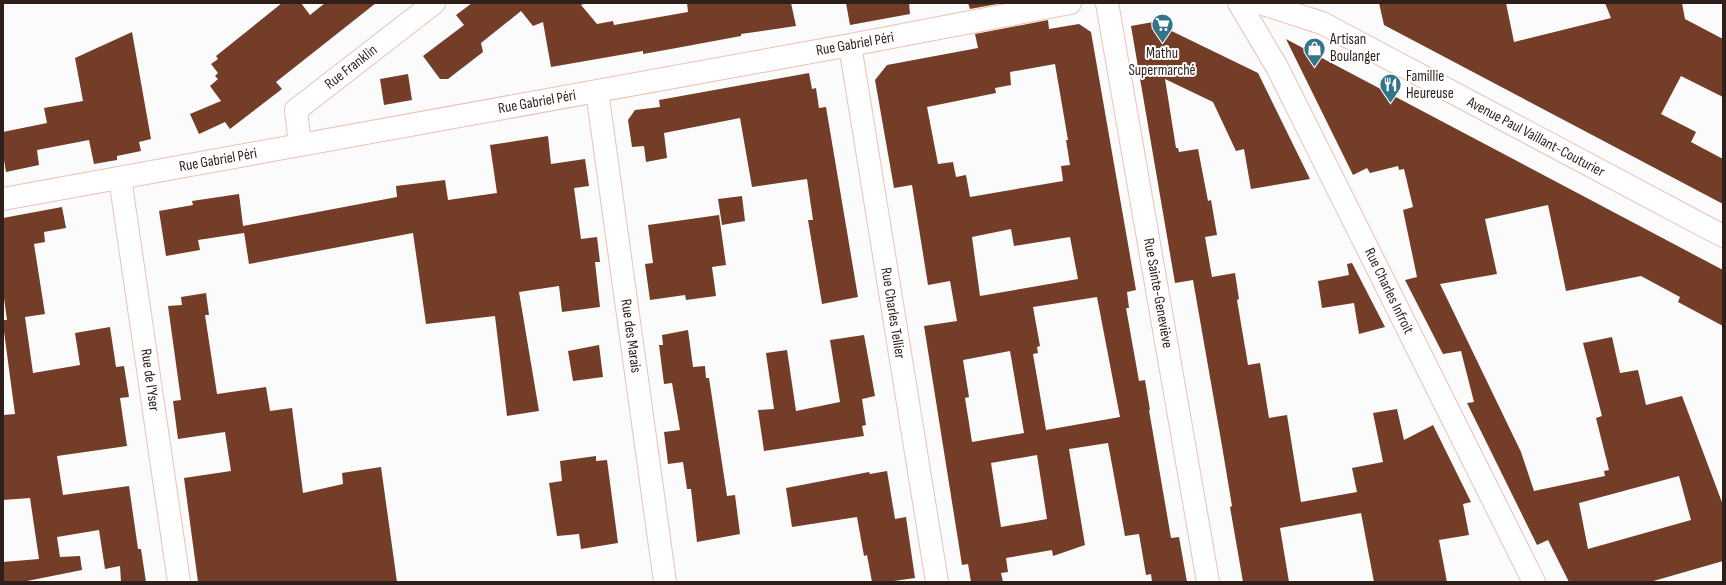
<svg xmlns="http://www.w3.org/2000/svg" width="1726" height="585" viewBox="0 0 1726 585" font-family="'Sofia Sans Condensed',sans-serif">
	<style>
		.building { fill: #743d28; fill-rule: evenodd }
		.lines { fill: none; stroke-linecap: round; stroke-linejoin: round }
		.minor-casing { stroke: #e9c2b3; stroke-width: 24 }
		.major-casing { stroke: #e9c2b3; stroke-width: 24 }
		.minor { stroke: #fff; stroke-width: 22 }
		.major { stroke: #fff; stroke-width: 22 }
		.labels { text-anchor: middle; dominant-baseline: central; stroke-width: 4; stroke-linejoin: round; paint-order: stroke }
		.poi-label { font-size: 15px; fill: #2e1f1a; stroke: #fff; text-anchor: start }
		.street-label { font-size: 15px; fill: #2e1f1a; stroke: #fff }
	</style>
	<rect width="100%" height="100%" fill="#fbfbfb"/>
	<path class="building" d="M282,3H301L310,15L325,3H376L276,82L282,89L230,129L225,122L199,134L190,114L221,101L210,86L218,79L215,76L218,73L211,64L218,59L216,56Z
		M472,3H586L581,5L597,24L613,21L614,25L688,12L687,3H791L796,26L741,34V36L671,49L643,54V51L551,67L543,22L533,26L521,11L481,43L483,52L448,79H440L423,56L464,25L456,15Z
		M846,3H909L910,14L850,25Z
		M968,3H1003L970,9Z
		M1379,3H1506L1514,42L1611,18L1605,3H1682L1685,19L1723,39V97L1681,76L1661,114L1696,132L1691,142L1723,159V204L1384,25Z
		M1048,20L1049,29L1079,24L1091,32L1136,290L1127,292L1129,308H1126L1139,381L1145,380L1150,410H1149L1171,538L1179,537L1187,582H1152L1151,574L1146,575L1139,534L1125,536L1108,443L1069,449L1085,545L1053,556L1052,550L1006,558L1008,572L1001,573L1003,582H971L968,564L962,565L924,326L957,321L950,281L928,285L912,185L894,188L875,80L887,65L978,48L975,34ZM1055,64L1068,140H1066L1070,165L1061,166L1063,181L970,197L966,175L956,177L953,162L938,164L927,107L996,93L995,88L1011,85L1010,72ZM1011,229L1014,246L1070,237L1078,279L980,296L972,237ZM1097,297L1120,417L1046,430L1033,354L1038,353L1037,347L1040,346L1033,307ZM1010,351L1024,433L972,442L965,398L969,397L963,360ZM1037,455L1047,519L1001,527L991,463Z
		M1153,22L1258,73L1310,179L1251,189L1244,149L1236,151L1213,102L1165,79L1176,148H1178L1179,152L1198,149L1208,201L1211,200L1217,235L1205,237L1212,277L1235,273L1239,299L1237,300L1248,365L1260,363L1269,418L1287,415L1301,502L1357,492L1352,468L1383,462L1373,413L1397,409L1404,440L1433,425L1471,502L1463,504L1469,535L1439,540L1447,582H1374L1361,513L1280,528L1289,582H1243L1230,507L1232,506L1222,446L1193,280L1175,283L1131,26Z
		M132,32L151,139L139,142L141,151L117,156V160L94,164L89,140L37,150L39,165L6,172L3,154V132L47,123L44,108L83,101L75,58Z
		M1286,39L1723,270V326L1678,302L1680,297L1641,276L1566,291L1548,205L1485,219L1497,274L1440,284L1521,452L1534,491L1605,476L1604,471L1609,470L1596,418L1602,416L1583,343L1612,337L1620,373L1638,370L1646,405L1682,396L1723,505V561L1650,582H1569L1548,540L1537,545L1467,403L1474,402L1461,351L1443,354L1405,280L1417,277L1403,210L1413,207L1404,169L1399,170L1398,166L1370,173L1367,168L1353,175ZM1679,476L1691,520L1588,549L1579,503Z
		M809,73L812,89L816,88L819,108L826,107L858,297L822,304L808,220H813L807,179L752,187L740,118L664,133L667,158L646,162L644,146L632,147L628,120L635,110L660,107L659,100Z
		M408,74L412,100L384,105L380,79Z
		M548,136L551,164L585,159L589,186L574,188L581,239L597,237L600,262H595L600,307L562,312L559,286L519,292L539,411L507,416L495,316L426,324L413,233L249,264L243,226L397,197L396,186L445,180L448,200L497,193L490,145Z
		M239,194L244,233L198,240L200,250L166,256L159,211L193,205L192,201Z
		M742,196L745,221L722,225L718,199Z
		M62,207L66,228L44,232L45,242L34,244L45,314L25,317L33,373L80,365L75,333L110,327L116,367L124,366L129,397L120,398L127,446L57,456L63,495L129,486L138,549H141L146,582H121L120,566L105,569L99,530L57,537L60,557L80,556L82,570L22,582H3V562L39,559L30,498L3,500V415L15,414L3,324V320H7L3,291V218Z
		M719,215L726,265L712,267L716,296L686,300L685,295L650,300L645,264L653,263L648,225Z
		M1352,263L1385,327L1359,334L1354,303L1322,308L1318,281L1349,275L1347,264Z
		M206,293L209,315H205L217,394L266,387L270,411L292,408L303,493L343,484L342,473L381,467L397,582H198L184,478L231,471L225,432L178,439L173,401L181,400L168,306L182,305L181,297Z
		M688,330L693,367L705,366L706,378H709L727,496L735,495L740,534L697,542L691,489H687L683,462L668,464L664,432L680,430L672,383L664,384L659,345H663L662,335Z
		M864,335L875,396L862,399L866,425L862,426L864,436L764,451L758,410L774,409L766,353L787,350L796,411L840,402L830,340Z
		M599,345L603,377L573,381L568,351Z
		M596,456V461L607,460L618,543L581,549L579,534L557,536L549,483L562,481L560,461Z
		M887,471L895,519L906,517L915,578L887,582H872L867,555L864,556L857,517L792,527L786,488L869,472L870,474Z"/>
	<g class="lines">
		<defs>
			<path id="minor" d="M1107,3L1208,582
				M1239,3L1277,67L1534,582
				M850,45L937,582
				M597,91L665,582
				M300,145L296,110L434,3
				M120,178L179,582
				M3,199L850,45L1070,3"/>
			<path id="major" d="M1260,3L1322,23L1723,236"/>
		</defs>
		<use href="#minor" class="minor-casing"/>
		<use href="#major" class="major-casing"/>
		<use href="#minor" class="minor"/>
		<use href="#major" class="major"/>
	</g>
	<defs>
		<symbol id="supermarket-pin" viewBox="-11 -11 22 30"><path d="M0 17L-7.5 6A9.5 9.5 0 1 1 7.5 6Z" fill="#347488" stroke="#fff"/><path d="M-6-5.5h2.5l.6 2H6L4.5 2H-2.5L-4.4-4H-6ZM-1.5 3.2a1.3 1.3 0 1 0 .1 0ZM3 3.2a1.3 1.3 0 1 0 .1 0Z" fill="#fff"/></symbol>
		<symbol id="shop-pin" viewBox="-11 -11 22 30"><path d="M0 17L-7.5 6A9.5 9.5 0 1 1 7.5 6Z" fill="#347488" stroke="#fff"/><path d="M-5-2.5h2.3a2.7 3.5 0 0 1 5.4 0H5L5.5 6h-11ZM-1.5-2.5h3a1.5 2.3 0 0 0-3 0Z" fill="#fff"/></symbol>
		<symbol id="restaurant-pin" viewBox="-11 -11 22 30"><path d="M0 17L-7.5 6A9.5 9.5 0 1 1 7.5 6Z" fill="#347488" stroke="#fff"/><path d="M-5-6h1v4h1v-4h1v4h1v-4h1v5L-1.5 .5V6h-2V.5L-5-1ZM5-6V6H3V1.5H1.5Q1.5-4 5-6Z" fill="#fff"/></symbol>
	</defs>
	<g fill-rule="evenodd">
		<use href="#supermarket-pin" x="1150" y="12" width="25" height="34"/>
		<use href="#shop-pin" x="1302" y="36" width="25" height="34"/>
		<use href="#restaurant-pin" x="1378" y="72" width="25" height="34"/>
	</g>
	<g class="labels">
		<g class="poi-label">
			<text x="1330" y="39">Artisan<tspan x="1330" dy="17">Boulanger</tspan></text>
			<text x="1162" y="53" text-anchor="middle">Mathu<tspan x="1162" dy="17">Supermarché</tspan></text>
			<text x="1406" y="76">Famillie<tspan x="1406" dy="17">Heureuse</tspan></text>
		</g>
		<g class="street-label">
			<text transform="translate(855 44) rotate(-10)">Rue Gabriel Péri</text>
			<text transform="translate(351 67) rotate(-38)">Rue Franklin</text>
			<text transform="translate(537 102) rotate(-10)">Rue Gabriel Péri</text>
			<text transform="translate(1536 137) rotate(28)">Avenue Paul Vaillant-Couturier</text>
			<text transform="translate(218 160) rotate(-10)">Rue Gabriel Péri</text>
			<text transform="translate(1389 291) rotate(64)">Rue Charles Infroit</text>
			<text transform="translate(1158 293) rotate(80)">Rue Sainte-Geneviève</text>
			<text transform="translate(893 313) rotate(81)">Rue Charles Tellier</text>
			<text transform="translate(631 336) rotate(82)">Rue des Marais</text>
			<text transform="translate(150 380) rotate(82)">Rue de l'Yser</text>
		</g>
	</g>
	<rect width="1726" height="585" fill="none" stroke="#2e1f1a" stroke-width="8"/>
</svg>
